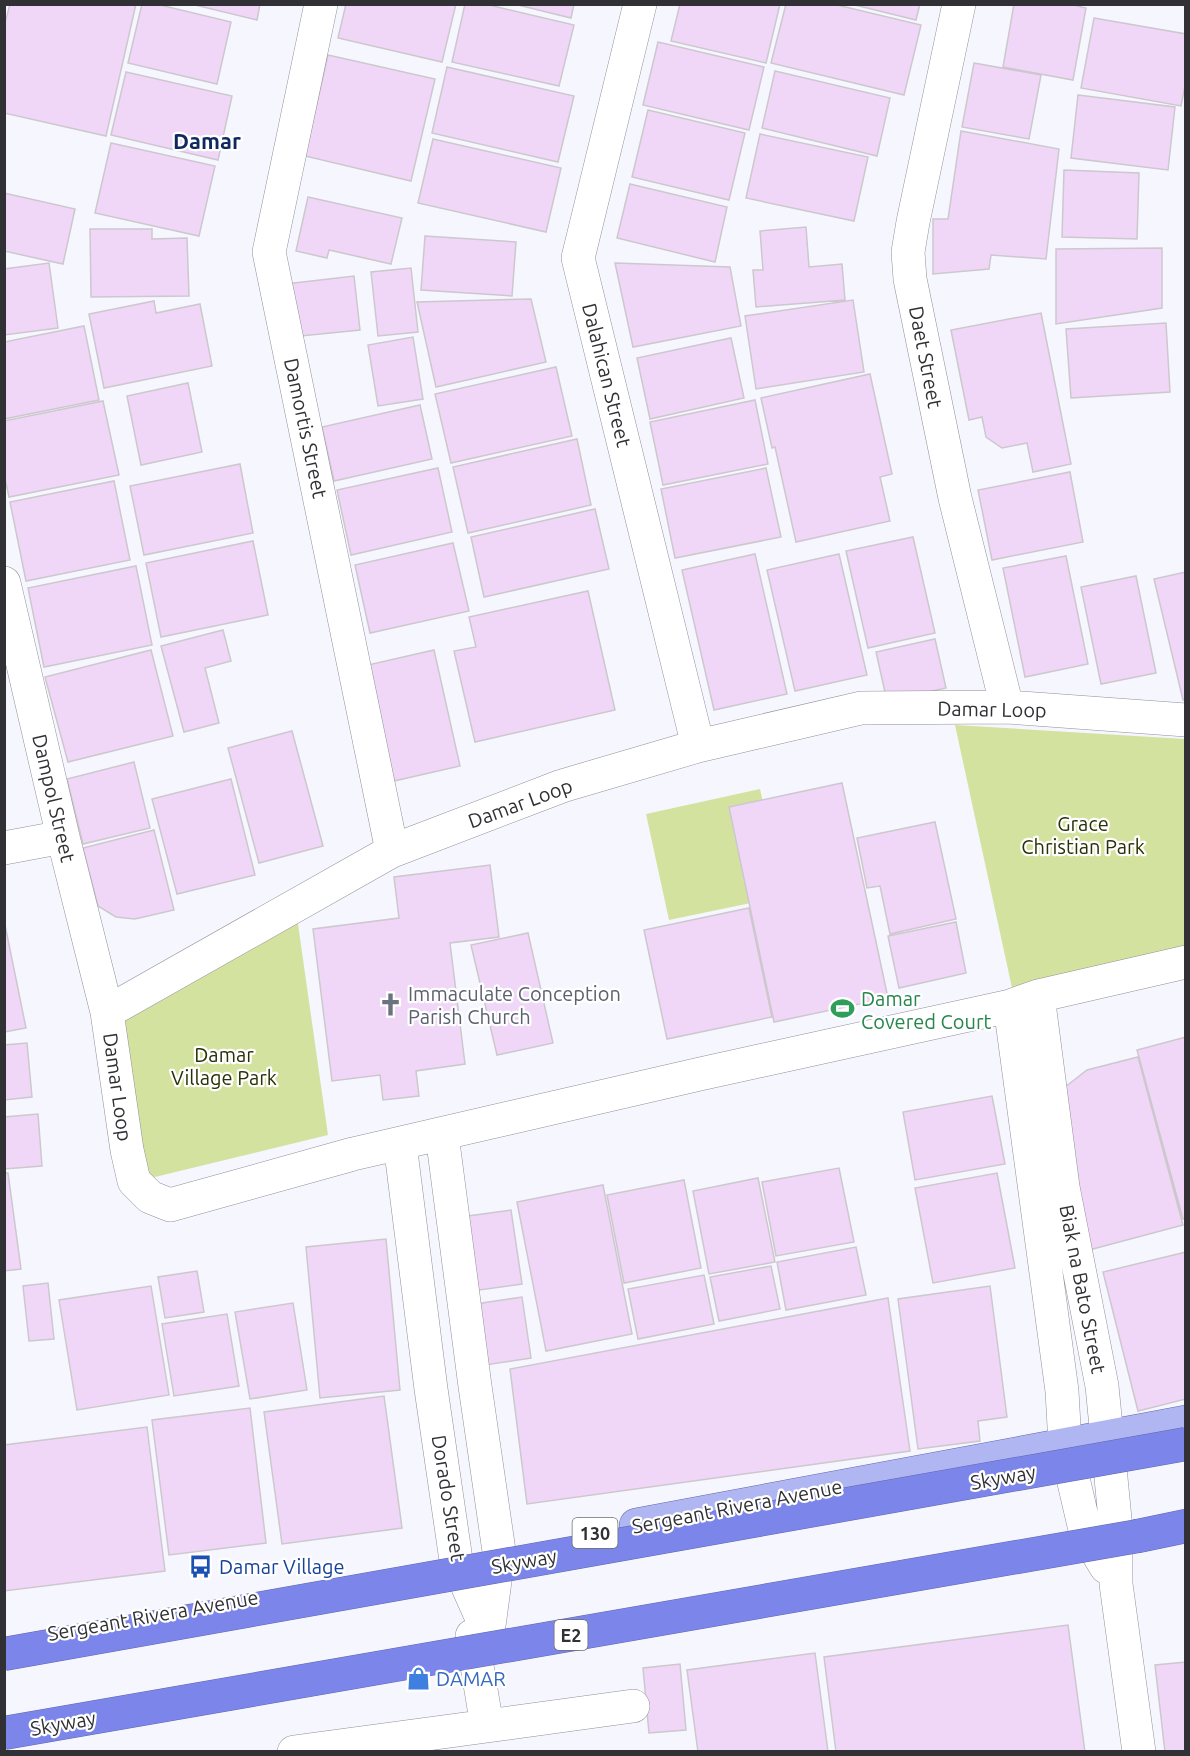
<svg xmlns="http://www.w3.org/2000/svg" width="1190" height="1756" viewBox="0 0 1190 1756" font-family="Ubuntu,sans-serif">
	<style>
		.green { fill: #d3e39f }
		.building { fill: #f1d7f7; stroke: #cdc7ce; stroke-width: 1.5 }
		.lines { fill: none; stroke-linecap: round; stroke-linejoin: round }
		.minor-casing { stroke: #919098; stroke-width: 34 }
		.major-casing { stroke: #6268aa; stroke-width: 34 }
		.highway-casing { stroke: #6268aa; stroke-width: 34 }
		.minor { stroke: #fff; stroke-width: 33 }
		.major { stroke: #b0b6f2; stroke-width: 33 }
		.highway { stroke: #7c85e9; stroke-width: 33 }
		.highway-bridge-casing { stroke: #6268aa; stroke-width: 34; stroke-linecap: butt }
		.highway-bridge { stroke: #7c85e9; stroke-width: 33 }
		.labels { text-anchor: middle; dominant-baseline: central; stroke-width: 4.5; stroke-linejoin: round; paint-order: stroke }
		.shield { fill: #fff; stroke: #6f6f72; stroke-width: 1.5 }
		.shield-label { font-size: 18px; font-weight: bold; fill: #313135 }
		.street-label { font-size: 20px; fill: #313135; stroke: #fff }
		.park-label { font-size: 20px; fill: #2a3106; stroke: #fff }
		.worship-label { font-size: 20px; fill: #5b616d; stroke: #fff; text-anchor: start }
		.leisure-label { font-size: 20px; fill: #27864d; stroke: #fff; text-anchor: start }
		.transit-label { font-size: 20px; fill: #164399; stroke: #fff; text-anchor: start }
		.shop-label { font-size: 20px; fill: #366cbe; stroke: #fff; text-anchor: start }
		.quarter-label { font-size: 22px; font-weight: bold; fill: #0e295e; stroke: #fff }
	</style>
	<rect width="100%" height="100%" fill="#f6f6ff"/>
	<path class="green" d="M955,725L1185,739V947L1012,988Z
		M760,789L784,896L669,920L646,814Z
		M297,917L328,1135L155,1177L142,1175L113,1022Z"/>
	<path class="building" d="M10,4H136L106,136L4,113V27Z
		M142,4H156L231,22L217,84L128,63Z
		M191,4H260L257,20Z
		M346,4H456L442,62L338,38Z
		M465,4H485L574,25L559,86L452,62Z
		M514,4H574L571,18Z
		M680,4H780L766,63L671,41Z
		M786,4H833L921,25L904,95L771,63Z
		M851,4H920L916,20Z
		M1014,4H1069L1086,8L1073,80L1003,67Z
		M1094,18L1186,34V81L1181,106L1081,88Z
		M658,42L764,67L749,130L643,105Z
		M328,55L435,79L411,181L305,156Z
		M974,63L1041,75L1029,139L962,127Z
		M447,67L574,96L558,162L432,133Z
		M775,71L890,98L877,156L762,128Z
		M126,72L232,96L218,160L111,135Z
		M1078,95L1175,107L1168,170L1071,158Z
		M648,110L745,133L729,200L632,177Z
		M961,131L1059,149L1046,259L991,255L989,269L933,274V219H948Z
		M760,134L868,157L854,221L746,198Z
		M433,139L561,168L546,232L418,203Z
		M111,143L215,166L199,236L95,213Z
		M1064,170L1139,173L1137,239L1062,237Z
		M630,184L727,207L715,262L617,238Z
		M4,193L75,209L63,264L4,251Z
		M308,197L402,218L391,264L329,250L327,258L296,251Z
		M806,227L809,267L842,264L845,300L756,307L753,270H763L760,231Z
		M90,229H152V239L187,238L189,296L91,297Z
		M425,236L516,242L512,296L421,290Z
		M1162,248V308L1056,324V249Z
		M49,263L58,328L4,335V269Z
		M615,263L730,267L741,326L633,347Z
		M411,268L418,332L378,336L371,272Z
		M354,276L360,330L291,337L286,284Z
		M531,299L546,362L436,387L417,302Z
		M853,300L864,372L756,389L745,316Z
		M154,301L156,313L200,304L212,366L104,388L89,314Z
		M1041,313L1071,464L1033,472L1027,443L1002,448L986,437L982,417L969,420L951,330Z
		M1166,323L1170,392L1071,398L1066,329Z
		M84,326L99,400L4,419V342Z
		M413,337L423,399L378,406L368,345Z
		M731,338L744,398L650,419L637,358Z
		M556,367L572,436L451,463L435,394Z
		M870,374L892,474L880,477L890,521L796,542L775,447L772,448L761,398Z
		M188,383L202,452L141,465L127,396Z
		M755,400L768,464L663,485L650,422Z
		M103,401L119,475L9,497L4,474V421Z
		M420,405L432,459L334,481L322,427Z
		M577,439L591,505L468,533L453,467Z
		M240,464L253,533L144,555L130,486Z
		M438,468L452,532L351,555L337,490Z
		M766,468L781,537L675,558L661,489Z
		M1070,472L1083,542L992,560L978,490Z
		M114,481L130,560L26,581L10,502Z
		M595,509L609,569L484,597L471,537Z
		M913,537L935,633L868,648L846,551Z
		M253,541L268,615L161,637L146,563Z
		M453,543L469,611L370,633L355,565Z
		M755,554L787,694L714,710L682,570Z
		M839,554L867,675L795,691L767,570Z
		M1066,556L1088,664L1025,677L1003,568Z
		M136,566L152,645L44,667L28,588Z
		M1186,572V700H1183L1154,579Z
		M1136,576L1156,673L1101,684L1081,587Z
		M588,591L615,710L475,742L454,651L476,647L469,617Z
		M223,630L231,661L205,668L219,723L184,732L161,646Z
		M935,639L946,688L887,701L876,652Z
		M151,650L173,736L68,762L45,677Z
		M434,650L460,766L394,781L368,665Z
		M292,731L323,846L259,863L228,748Z
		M134,762L150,828L83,844L67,779Z
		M231,779L255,875L177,894L152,799Z
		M842,783L888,998L774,1022L729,807Z
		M935,822L956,919L890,934L880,886L867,888L857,838Z
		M154,830L174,910L135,919L116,917L98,906L83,848Z
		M490,865L499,937L450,943L465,1064L416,1071L419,1096L383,1100L380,1075L332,1081L313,929L399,918L394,877Z
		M749,908L772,1017L667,1039L644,930Z
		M4,920L26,1028L4,1032Z
		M956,922L966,973L899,988L888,936Z
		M528,933L553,1043L497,1055L471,945Z
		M1186,1037V1219H1183L1137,1050Z
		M27,1043L32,1097L4,1100V1045Z
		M1138,1057L1183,1225L1089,1250L1060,1091L1087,1070Z
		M992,1096L1005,1164L915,1180L903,1112Z
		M38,1114L42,1166L4,1169V1117Z
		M839,1168L854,1242L776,1256L762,1182Z
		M4,1173H8L21,1269L4,1271Z
		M997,1173L1015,1268L933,1283L915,1188Z
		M758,1178L775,1262L709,1274L693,1191Z
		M684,1180L701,1268L624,1283L607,1195Z
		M603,1185L632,1334L546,1351L517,1202Z
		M511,1210L522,1284L472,1291L461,1217Z
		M386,1239L400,1390L320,1398L306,1247Z
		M856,1247L866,1295L786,1310L777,1262Z
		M1186,1252V1399L1138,1411L1103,1272Z
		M771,1266L780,1309L719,1321L710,1277Z
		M197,1271L204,1312L165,1318L158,1277Z
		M704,1275L714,1324L638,1339L628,1289Z
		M48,1283L54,1339L29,1341L23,1286Z
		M151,1286L169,1395L77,1410L59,1300Z
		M990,1286L1007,1417L978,1421L980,1441L918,1449L898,1299Z
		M522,1297L531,1358L485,1365L476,1304Z
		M888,1298L910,1451L527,1504L510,1369Z
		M293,1303L307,1390L250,1399L235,1312Z
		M227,1314L239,1386L174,1396L162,1324Z
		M384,1396L402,1528L282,1544L264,1412Z
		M250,1408L266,1543L169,1555L152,1420Z
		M147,1427L165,1571L4,1591V1445Z
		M1068,1625L1085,1752H836L824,1657Z
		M815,1653L828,1752H698L687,1670Z
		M1186,1662V1752H1165L1155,1665Z
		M680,1664L686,1730L649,1733L643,1668Z"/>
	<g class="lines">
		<defs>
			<path id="minor" d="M321,4L269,252L392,851
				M640,4L578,258L698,746
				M959,4L913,222L908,252L910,279L955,498L1007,707
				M4,583L63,837L107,1012L127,1150L134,1181L150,1197L170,1205L353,1154L700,1074L1010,1006L1038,996L1186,962
				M4,848L63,837
				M1038,996L1063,1187L1102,1386L1116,1529V1584L1139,1752
				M1010,1006L1062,1391L1065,1444L1086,1534L1106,1567
				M107,1012L392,851L562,786L698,746L861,708L1007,707L1186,720
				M442,1135L475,1386L499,1551L488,1633
				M400,1144L431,1389L456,1560L488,1632
				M487,1726L633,1706
				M294,1752L487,1726L472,1636"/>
			<path id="major" d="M636,1525L1186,1422"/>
			<path id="highway" d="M1138,1536L1186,1526"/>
		</defs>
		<use href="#minor" class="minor-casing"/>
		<use href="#major" class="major-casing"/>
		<use href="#highway" class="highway-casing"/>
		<use href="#minor" class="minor"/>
		<use href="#major" class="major"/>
		<use href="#highway" class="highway"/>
		<defs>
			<path id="highway-bridge" d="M4,1654L1186,1444
				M4,1733L1138,1536"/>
		</defs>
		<use href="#highway-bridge" class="highway-bridge-casing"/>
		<use href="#highway-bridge" class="highway-bridge"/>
	</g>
	<defs>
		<symbol id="church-bare" viewBox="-9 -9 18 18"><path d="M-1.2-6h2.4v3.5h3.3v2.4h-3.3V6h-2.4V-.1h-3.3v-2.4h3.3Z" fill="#6b7280" stroke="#fff" stroke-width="2.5" paint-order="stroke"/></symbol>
		<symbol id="stadium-bare" viewBox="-9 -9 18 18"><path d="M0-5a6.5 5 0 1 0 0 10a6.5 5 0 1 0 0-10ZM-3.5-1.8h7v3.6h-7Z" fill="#2e9e5b" stroke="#fff" stroke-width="2.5" paint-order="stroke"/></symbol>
		<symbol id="bus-bare" viewBox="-9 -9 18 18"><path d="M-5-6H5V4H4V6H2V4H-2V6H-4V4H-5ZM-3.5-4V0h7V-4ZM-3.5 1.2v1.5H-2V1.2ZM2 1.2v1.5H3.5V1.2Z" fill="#1a4fb4" stroke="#fff" stroke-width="2.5" paint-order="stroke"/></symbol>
		<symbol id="shop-bare" viewBox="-9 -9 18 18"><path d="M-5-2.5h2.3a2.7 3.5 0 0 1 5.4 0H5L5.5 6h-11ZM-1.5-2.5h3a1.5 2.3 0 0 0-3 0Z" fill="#3f7fe0" stroke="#fff" stroke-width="2.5" paint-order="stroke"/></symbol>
	</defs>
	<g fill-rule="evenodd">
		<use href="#church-bare" x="374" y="988" width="33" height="33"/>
		<use href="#stadium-bare" x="826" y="992" width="33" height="33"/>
		<use href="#bus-bare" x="184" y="1550" width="33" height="33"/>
		<use href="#shop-bare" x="402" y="1662" width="33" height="33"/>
	</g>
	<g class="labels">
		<g class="shield">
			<rect x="572.5" y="1518" width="45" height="30" rx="4.5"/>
			<rect x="554.5" y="1620" width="33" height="30" rx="4.5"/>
		</g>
		<g class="shield-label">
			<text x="595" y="1533">130</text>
			<text x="571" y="1635">E2</text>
		</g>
		<g class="street-label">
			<text transform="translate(926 357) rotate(79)">Daet Street</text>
			<text transform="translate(607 375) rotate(76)">Dalahican Street</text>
			<text transform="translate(306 428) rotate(78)">Damortis Street</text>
			<text transform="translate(992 709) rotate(1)">Damar Loop</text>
			<text transform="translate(54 798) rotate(77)">Dampol Street</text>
			<text transform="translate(520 803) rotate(-20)">Damar Loop</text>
			<text transform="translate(118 1087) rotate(82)">Damar Loop</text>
			<text transform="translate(1083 1289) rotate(79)">Biak na Bato Street</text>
			<text transform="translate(1003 1477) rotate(-10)">Skyway</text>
			<text transform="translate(449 1498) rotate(81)">Dorado Street</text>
			<text transform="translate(737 1506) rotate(-11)">Sergeant Rivera Avenue</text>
			<text transform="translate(524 1561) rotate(-10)">Skyway</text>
			<text transform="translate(153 1615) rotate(-10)">Sergeant Rivera Avenue</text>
			<text transform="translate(63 1723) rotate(-10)">Skyway</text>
		</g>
		<g class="park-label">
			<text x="1083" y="823">Grace<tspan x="1083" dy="23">Christian Park</tspan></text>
			<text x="224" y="1054">Damar<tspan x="224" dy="23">Village Park</tspan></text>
		</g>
		<g class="worship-label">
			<text x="408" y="993">Immaculate Conception<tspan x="408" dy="23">Parish Church</tspan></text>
		</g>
		<g class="leisure-label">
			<text x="861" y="998">Damar<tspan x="861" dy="23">Covered Court</tspan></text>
		</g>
		<g class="transit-label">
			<text x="219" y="1566">Damar Village</text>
		</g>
		<g class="shop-label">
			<text x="436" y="1678">DAMAR</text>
		</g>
		<g class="quarter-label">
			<text x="207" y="140">Damar</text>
		</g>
	</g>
	<rect width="1190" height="1756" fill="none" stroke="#313135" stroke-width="12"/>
</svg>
